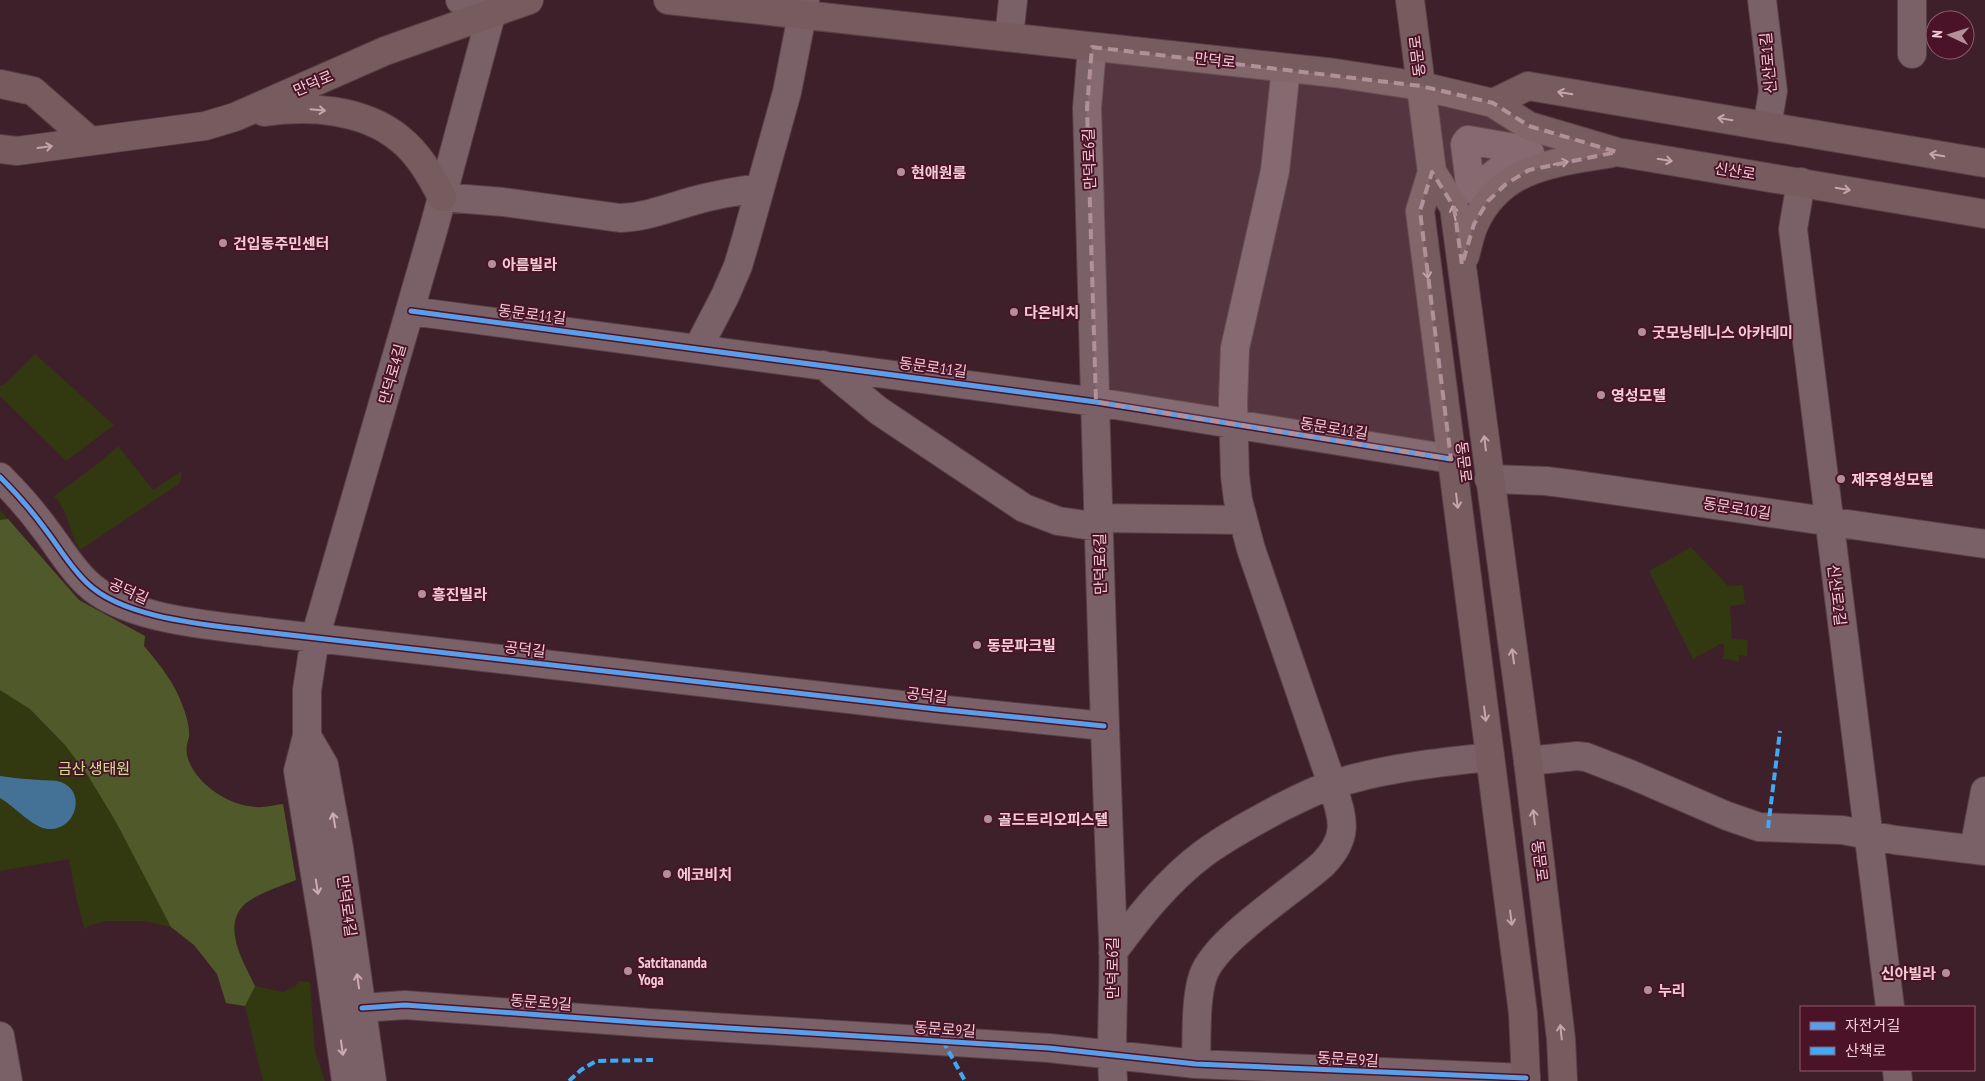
<svg xmlns="http://www.w3.org/2000/svg" width="1985" height="1081" viewBox="0 0 1985 1081" font-family="'PT Sans Narrow','Noto Sans KR',sans-serif">
	<style>
		.green { fill: #323911 }
		.forest { fill: #4f5929 }
		.water { fill: #447297 }
		.lines { fill: none; stroke-linecap: round; stroke-linejoin: round }
		.minor-casing { stroke: #583f46; stroke-width: 30 }
		.major-casing { stroke: #583f46; stroke-width: 30 }
		.minor { stroke: #7a6167; stroke-width: 28 }
		.major { stroke: #765c5e; stroke-width: 28 }
		.quiet { stroke: #3fa9f5; stroke-width: 4; stroke-dasharray: 8 4; stroke-linecap: butt }
		.cycleway-casing { stroke: #4b1327; stroke-width: 8 }
		.cycleway { stroke: #5a9eea; stroke-width: 5 }
		.oneway { stroke: #c6a5ab }
		.oneway2 { stroke: #cdacb4 }
		.marked { fill: #b29099; fill-opacity: 0.2; stroke: #b29099; stroke-width: 4; stroke-dasharray: 10 6; stroke-linejoin: round }
		.poi-dot { fill: #b29099; stroke: #4b1327; stroke-width: 2 }
		.labels { text-anchor: middle; dominant-baseline: central; stroke-width: 4; stroke-linejoin: round; paint-order: stroke }
		.street-label { font-size: 15px; fill: #f1ccd5; stroke: #4b1327 }
		.poi-label { font-size: 15px; font-weight: bold; fill: #f1ccd5; stroke: #4b1327; text-anchor: start }
		.park-label { font-size: 15px; fill: #c9e38d; stroke: #4b1327 }
	</style>
	<rect width="100%" height="100%" fill="#3e202a"/>
	<path class="green" d="M35,354L114,425L66,461L0,396V386L6,383Z
		M118,446L153,490L182,471L180,483L80,550C68,532 71,515 54,496L99,463Z
		M0,510L79,600L145,636L144,646C160,665 175,683 183,707C186,714 189,725 189,733C190,740 185,743 187,755C193,782 228,806 256,807C264,808 274,805 283,804L296,880C281,886 257,894 246,903C220,925 245,963 255,986L283,992L297,985L298,981L310,982L315,1052L325,1081H263L245,1006L226,1003L217,974L194,945L171,927L143,921H105L88,926L85,930L76,897L69,859L0,871Z
		M1691,547L1728,586L1743,585L1745,604L1730,606L1732,639L1748,640L1747,656L1739,655V661L1723,659L1724,645L1722,643L1693,659L1649,571Z"/>
	<path class="forest" d="M8,519L79,600L145,636L144,646C160,665 175,683 183,707C186,714 189,725 189,733C190,740 185,743 187,755C193,782 228,806 256,807C264,808 274,805 283,804L296,880C281,886 257,894 246,903C220,925 244,963 255,986L245,1006L226,1003L217,974L194,945L171,927L116,822L87,774L65,745L30,709L0,690V520Z"/>
	<path class="water" d="M0,776C12,778 26,779 39,780C48,781 57,779 65,784C86,796 74,831 48,829C33,828 14,806 0,798Z"/>
	<g class="lines">
		<defs>
			<path id="minor" d="M460,0L493,13
				M1762,0L1773,91L1767,126
				M1912,0V54
				M1009,37L1013,0
				M1092,47L1087,108C1095,385 1101,662 1113,939C1115,987 1110,1034 1113,1081
				M1468,140L1526,150L1530,153L1507,164L1474,190L1470,184L1465,144Z
				M1801,182L1793,229L1890,1007
				M442,197L503,202L620,218C647,217 668,208 693,201C714,195 737,191 759,188
				M411,311L1096,402L1451,459
				M698,348L725,296L738,266L746,239L787,92L805,0
				M823,365L879,411L1024,508L1058,521L1099,527
				M0,477C16,493 32,511 45,529C59,547 70,567 87,583C125,620 213,625 264,632L936,709L1104,726
				M1489,479L1546,481L1577,485L1985,544
				M1099,518L1243,520
				M307,736L324,765L339,848L372,1081
				M1528,761L1577,756L1586,757L1630,774L1727,816L1759,827L1842,830L1895,840L1985,851
				M1974,849L1985,791
				M1113,952C1139,917 1167,881 1203,854C1226,837 1252,823 1278,809C1300,798 1323,786 1348,780C1394,767 1443,762 1490,757
				M362,1008L405,1005L649,1023L1049,1048L1196,1064L1526,1078
				M0,1036L8,1081
				M1196,1064C1197,1039 1195,999 1203,976C1215,940 1293,891 1323,864C1350,836 1343,819 1332,784L1251,549L1238,500L1235,476L1233,402L1235,348L1275,171L1286,68
				M1897,1070L1898,1081
				M346,1081L326,941L298,771L307,736V690L315,638L434,227L495,0"/>
			<path id="major" d="M668,0L1335,73L1421,86L1493,103L1529,126L1617,152L1985,214
				M1410,0L1432,172L1454,207L1528,761L1561,1039L1563,1081
				M0,84L33,91L90,141
				M1493,103L1528,86L1985,163
				M264,112C308,105 364,109 400,139C419,154 431,176 442,197
				M0,149L17,151L205,126L235,117L385,51L529,0
				M1432,172L1420,211L1523,1013L1526,1081
				M1465,256C1468,246 1470,233 1475,223C1502,165 1557,163 1612,153"/>
		</defs>
		<use href="#minor" class="minor-casing"/>
		<use href="#major" class="major-casing"/>
		<use href="#minor" class="minor"/>
		<use href="#major" class="major"/>
		<path class="quiet" d="M1768,828L1780,731
			M943,1041L965,1081
			M569,1081L581,1070L596,1061L653,1060"/>
		<defs>
			<path id="cycleway" d="M411,311L1096,402L1451,459
				M0,477C16,493 32,511 45,529C59,547 70,567 87,583C125,620 213,625 264,632L936,709L1104,726
				M362,1008L405,1005L649,1023L1049,1048L1196,1064L1526,1078"/>
		</defs>
		<use href="#cycleway" class="cycleway-casing"/>
		<use href="#cycleway" class="cycleway"/>
	</g>
	<defs><path id="oneway-shaft" d="M-6 0H5M1.5-3L5.5 0L1.5 3" fill="none" stroke-width="1.6" stroke-linecap="round" stroke-linejoin="round" transform="scale(1.25)"/></defs>
	<g class="oneway">
		<use href="#oneway-shaft" transform="translate(1565 93) rotate(-170)"/>
		<use href="#oneway-shaft" transform="translate(318 110) rotate(5)"/>
		<use href="#oneway-shaft" transform="translate(1725 119) rotate(-171)"/>
		<use href="#oneway-shaft" transform="translate(45 147) rotate(-8)"/>
		<use href="#oneway-shaft" transform="translate(1937 155) rotate(-170)"/>
		<use href="#oneway-shaft" transform="translate(1665 160) rotate(9)"/>
		<use href="#oneway-shaft" transform="translate(1561 163) rotate(-11)"/>
		<use href="#oneway-shaft" transform="translate(1843 189) rotate(10)"/>
		<use href="#oneway-shaft" transform="translate(1454 213) rotate(-102)"/>
		<use href="#oneway-shaft" transform="translate(1427 271) rotate(83)"/>
		<use href="#oneway-shaft" transform="translate(1485 443) rotate(-97)"/>
		<use href="#oneway-shaft" transform="translate(1457 501) rotate(83)"/>
		<use href="#oneway-shaft" transform="translate(1513 656) rotate(-98)"/>
		<use href="#oneway-shaft" transform="translate(1485 714) rotate(83)"/>
		<use href="#oneway-shaft" transform="translate(1534 817) rotate(-97)"/>
		<use href="#oneway-shaft" transform="translate(1511 918) rotate(83)"/>
		<use href="#oneway-shaft" transform="translate(1561 1032) rotate(-96)"/>
	</g>
	<g class="oneway2">
		<use href="#oneway-shaft" transform="translate(334 820) rotate(-100)"/>
		<use href="#oneway-shaft" transform="translate(317 887) rotate(81)"/>
		<use href="#oneway-shaft" transform="translate(358 981) rotate(-98)"/>
		<use href="#oneway-shaft" transform="translate(342 1048) rotate(82)"/>
	</g>
	<path class="marked" d="M1092,47L1421,86L1493,103L1529,126L1617,152L1529,170L1506,184L1488,201L1474,224L1462,265L1454,207L1432,172L1420,211L1451,459L1096,402L1087,108Z"/>
	<g class="poi-dot">
		<circle cx="901" cy="172" r="5"/>
		<circle cx="223" cy="243" r="5"/>
		<circle cx="492" cy="264" r="5"/>
		<circle cx="1014" cy="312" r="5"/>
		<circle cx="1642" cy="332" r="5"/>
		<circle cx="1601" cy="395" r="5"/>
		<circle cx="1841" cy="479" r="5"/>
		<circle cx="422" cy="594" r="5"/>
		<circle cx="977" cy="645" r="5"/>
		<circle cx="988" cy="819" r="5"/>
		<circle cx="667" cy="874" r="5"/>
		<circle cx="628" cy="971" r="5"/>
		<circle cx="1946" cy="973" r="5"/>
		<circle cx="1648" cy="990" r="5"/>
	</g>
	<g class="labels">
		<g class="street-label">
			<text transform="translate(1417 56) rotate(-97)">동문로</text>
			<text transform="translate(1215 60) rotate(6)">만덕로</text>
			<text transform="translate(1768 63) rotate(-95)">신산로1길</text>
			<text transform="translate(313 83) rotate(-23)">만덕로</text>
			<text transform="translate(1089 159) rotate(-92)">만덕로6길</text>
			<text transform="translate(1735 171) rotate(9)">신산로</text>
			<text transform="translate(532 314) rotate(7)">동문로11길</text>
			<text transform="translate(933 367) rotate(8)">동문로11길</text>
			<text transform="translate(392 374) rotate(-74)">만덕로4길</text>
			<text transform="translate(1334 428) rotate(9)">동문로11길</text>
			<text transform="translate(1464 462) rotate(83)">동문로</text>
			<text transform="translate(1737 508) rotate(9)">동문로10길</text>
			<text transform="translate(1100 564) rotate(-91)">만덕로6길</text>
			<text transform="translate(129 591) rotate(24)">공덕길</text>
			<text transform="translate(1837 595) rotate(83)">신산로2길</text>
			<text transform="translate(525 649) rotate(7)">공덕길</text>
			<text transform="translate(927 695) rotate(6)">공덕길</text>
			<text transform="translate(1540 861) rotate(83)">동문로</text>
			<text transform="translate(347 906) rotate(82)">만덕로4길</text>
			<text transform="translate(1112 968) rotate(-90)">만덕로6길</text>
			<text transform="translate(541 1002) rotate(4)">동문로9길</text>
			<text transform="translate(945 1029) rotate(4)">동문로9길</text>
			<text transform="translate(1348 1059) rotate(3)">동문로9길</text>
		</g>
		<g class="poi-label">
			<text x="911" y="172">현애원룸</text>
			<text x="233" y="243">건입동주민센터</text>
			<text x="502" y="264">아름빌라</text>
			<text x="1024" y="312">다온비치</text>
			<text x="1652" y="332">굿모닝테니스 아카데미</text>
			<text x="1611" y="395">영성모텔</text>
			<text x="1851" y="479">제주영성모텔</text>
			<text x="432" y="594">흥진빌라</text>
			<text x="987" y="645">동문파크빌</text>
			<text x="998" y="819">골드트리오피스텔</text>
			<text x="677" y="874">에코비치</text>
			<text x="638" y="962">Satcitananda<tspan x="638" dy="17">Yoga</tspan></text>
			<text x="1936" y="973" text-anchor="end">신아빌라</text>
			<text x="1658" y="990">누리</text>
		</g>
		<g class="park-label">
			<text x="94" y="768">금산 생태원</text>
		</g>
	</g>
	<rect x="1800" y="1006" width="175" height="65" fill="#4b1327" stroke="#8d5d6d"/>
	<rect x="1810" y="1022" width="25" height="8" fill="#5a9eea" stroke="#8d5d6d"/>
	<text x="1845" y="1031" font-size="15" fill="#f1ccd5">자전거길</text>
	<rect x="1810" y="1047" width="25" height="8" fill="#3fa9f5" stroke="#8d5d6d"/>
	<text x="1845" y="1056" font-size="15" fill="#f1ccd5">산책로</text>
	<g transform="translate(1950 35) rotate(274)"><circle r="24" fill="#4b1327" stroke="#8d5d6d"/>
	<path d="M0-4L9 19L0 12L-9 19Z" fill="#b29099"/>
	<text y="-8" font-size="14" font-weight="bold" text-anchor="middle" fill="#f1ccd5">N</text>
	</g>
</svg>
